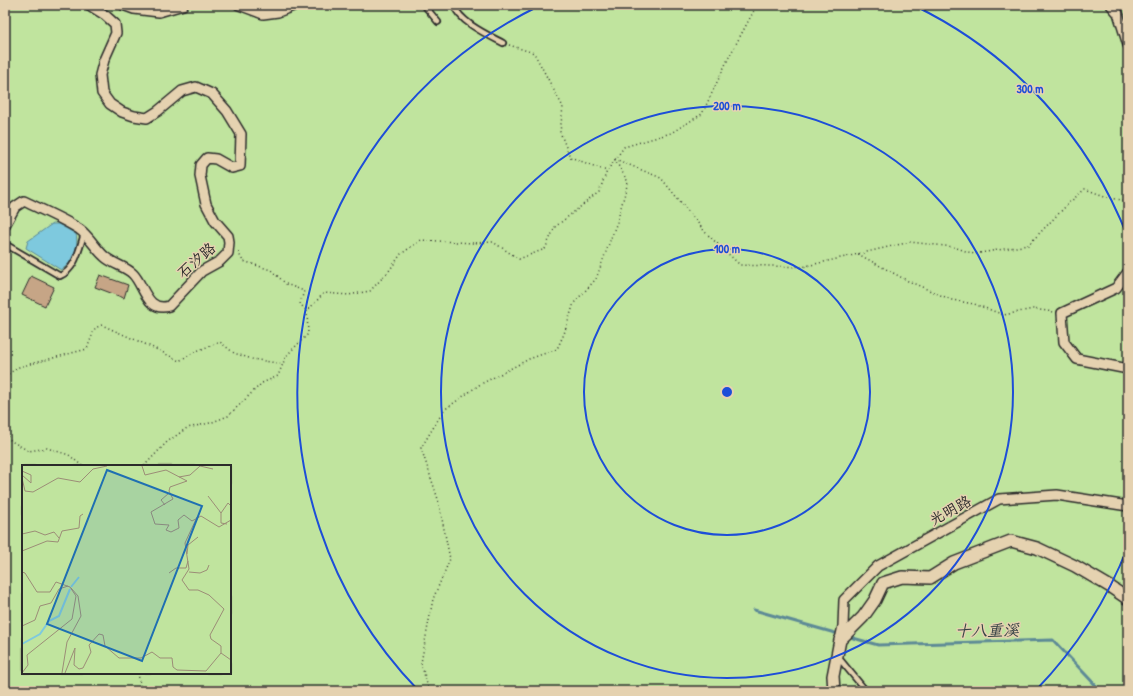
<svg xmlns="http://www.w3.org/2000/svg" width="1133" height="696" viewBox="0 0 1133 696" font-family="'Patrick Hand','LXGW WenKai TC',sans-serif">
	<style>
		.green { fill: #c0e49e; stroke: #768864; fill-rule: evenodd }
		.water { fill: #7ec9de; stroke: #5d8a96 }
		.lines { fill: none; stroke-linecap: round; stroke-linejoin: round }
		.stream { stroke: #5d8a96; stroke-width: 3 }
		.building { fill: #c6a586; stroke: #2b2b2b }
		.service-casing { stroke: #2b2b2b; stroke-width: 8 }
		.minor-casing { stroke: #2b2b2b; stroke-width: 12 }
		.tertiary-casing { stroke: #2b2b2b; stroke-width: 14 }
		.path { stroke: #2b2b2b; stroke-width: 1.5; stroke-dasharray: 1 3; stroke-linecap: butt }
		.service { stroke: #e5d2b0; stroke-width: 4.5 }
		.minor { stroke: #e5d2b0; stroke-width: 9 }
		.tertiary { stroke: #e5d2b0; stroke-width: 11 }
		.ring { fill: none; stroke: #1d4ed8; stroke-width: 2 }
		.labels { text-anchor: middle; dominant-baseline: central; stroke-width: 3; stroke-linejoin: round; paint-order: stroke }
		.street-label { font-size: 15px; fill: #2b2b2b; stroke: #e5d2b0 }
		.water-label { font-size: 16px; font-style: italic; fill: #374346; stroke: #e5d2b0 }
		.inset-river { fill: none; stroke: #7ec9de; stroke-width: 2 }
		.inset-road { fill: none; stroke: #9c8d77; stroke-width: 1 }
		.view { fill: #1f6fb2; fill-opacity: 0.15; stroke: #1f6fb2; stroke-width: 2 }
		.inset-edge { fill: none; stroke: #2b2b2b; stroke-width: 2 }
		.centre { fill: #1d4ed8; stroke: #e5d2b0; stroke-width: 2 }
		.ring-label { font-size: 12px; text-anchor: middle; font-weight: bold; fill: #1d4ed8; stroke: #e5d2b0; stroke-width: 3; stroke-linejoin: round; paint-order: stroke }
	</style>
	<rect width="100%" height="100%" fill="#e7ceaa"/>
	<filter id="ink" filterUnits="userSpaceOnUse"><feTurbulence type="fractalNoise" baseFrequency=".025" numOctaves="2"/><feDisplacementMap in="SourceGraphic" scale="8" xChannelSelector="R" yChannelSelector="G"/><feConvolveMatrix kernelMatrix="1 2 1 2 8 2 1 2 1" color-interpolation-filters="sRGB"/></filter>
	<g filter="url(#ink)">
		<path class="green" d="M5,5H1128V691H5ZM23,466H230V673H23Z"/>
		<path class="water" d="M52,224H58L76,234C79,247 73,263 61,270L26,248L28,241Z"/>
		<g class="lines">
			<path class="stream" d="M754,610L835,633
				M853,638L878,645L1053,640L1101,691"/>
		</g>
		<path class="building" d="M100,275L128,285L124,298L95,287Z
			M31,276L54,287L45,306L22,295Z"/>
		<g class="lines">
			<defs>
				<path id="service" d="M424,5L438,22
					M454,5C459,22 488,35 503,43
					M5,244L60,276C76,269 79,249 84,234
					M838,657L866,691"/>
				<path id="minor" d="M123,5L134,9L159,12L183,5
					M239,5L263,14L278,12L296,5
					M1111,5L1118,13L1128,45
					M5,225L15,207L24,201C42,210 62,218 79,229C89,236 95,248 104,256C112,264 125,266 133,274C144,285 147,313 169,306L202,271L220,261L228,253L229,242L228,236L215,221L206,204L200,176L201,165L207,158L216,159L232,168L240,166L241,134L227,111L212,94L196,87L182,91L158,111L147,118L134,116L122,112L110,104L102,93L100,75L104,60L116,33L115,24L105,15L89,5
					M1128,272L1116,288L1062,313L1064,342L1077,359L1128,369
					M840,640L843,626L844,600L878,566L999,499L1057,495L1128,506"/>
				<path id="tertiary" d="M834,691L833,676L840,640L863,617L875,600L883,583L902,577L930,578L954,563L1011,541L1037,548L1075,566L1109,586L1128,599"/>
			</defs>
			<use href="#service" class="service-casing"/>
			<use href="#minor" class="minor-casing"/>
			<use href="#tertiary" class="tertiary-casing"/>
			<path class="path" d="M509,45L534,53L563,107L560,132L570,157L607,171
				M615,159L661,178L706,233L740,265L802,267L910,242L954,247L974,254L1028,245L1070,202L1085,189L1110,198L1128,201
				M238,252L243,261L271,270L286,284L304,291L300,304L307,311
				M858,254L908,281L952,300L974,304L1004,315L1033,309L1054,312
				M5,376L19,367L87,349L95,328L102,325C128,337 154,347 179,361L194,352L220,342L234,353L252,359L283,364
				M5,433L11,441L29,451L47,448L69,455L82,466
				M144,466L167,442L187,428L210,423L228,416L262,383L278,376L286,356L308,334L307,311L324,293L349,295L370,291L389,271L401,254L421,240L473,243L493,242L519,259L545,249L555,227L599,192L607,171L624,147L671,133L702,114L729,57L757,5
				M138,673L141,691
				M429,691L421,663L433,599L450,559L438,499L421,448L444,410L479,385L529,359L557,349L564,334L574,303L596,279L617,222L628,182L615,160"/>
			<use href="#service" class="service"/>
			<use href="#minor" class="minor"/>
			<use href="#tertiary" class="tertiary"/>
		</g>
	</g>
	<g class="ring">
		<circle cx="727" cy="392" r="143"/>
		<circle cx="727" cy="392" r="286"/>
		<path d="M1128 546A429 429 0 0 1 1036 690M418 690A429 429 0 0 1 539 6M915 6A429 429 0 0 1 1128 238"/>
	</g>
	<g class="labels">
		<g class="street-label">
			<text transform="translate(196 260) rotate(-41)">石汐路</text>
			<text transform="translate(950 510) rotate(-29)">光明路</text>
		</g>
		<g class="water-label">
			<text transform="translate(987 630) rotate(-1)">十八重溪</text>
		</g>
	</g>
	<g transform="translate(22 465)">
		<rect width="209" height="209" fill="#e7ceaa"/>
		<path d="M0,1H209V208H0Z" fill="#c0e49e"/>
		<path class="inset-river" d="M49,122L57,112M0,179L18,169L27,156L37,151L48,124"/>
		<path class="inset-road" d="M120,1L123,10L144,5L165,16L148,22L147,26L151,34L129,47L133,59L147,60L144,65L149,67L157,63L156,55L162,50L170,56L179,51L197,62L209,55M0,6L9,10V18L0,10M157,12L168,10L178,1L191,4M0,13L3,26L11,27L36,13L58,17L71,4L85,1M186,31L199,48M143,40L139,35L147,28M205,59L199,58V48L206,38L209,41M0,69L13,66L23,70L32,67L37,73M0,86L25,76L36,77L40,66L57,63L58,51L61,49M165,89L166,80L176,72M0,107L3,108L15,127H28L34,117L48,122L54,131L50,154L5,190L6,200L0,208M167,107L178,108L185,105L187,100M147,108L154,103H164L166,96M0,161L13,155L18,141L29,138L37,124L46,121M199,188L209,195M40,208L45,177L59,151L56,131L49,123M43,208L53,183L52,200L57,204L61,203L69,187L67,180L77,169L81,170L83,181L97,193H119L130,187L138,193H150L151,202L155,205L184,206L199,188V181L189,174L188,170L202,144L187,130L176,125H167L160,115L167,104L163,78L175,52"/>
		<path class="view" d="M85,5L180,41L120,196L25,159Z"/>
		<rect width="209" height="209" class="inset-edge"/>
	</g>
	<circle cx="727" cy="392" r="6" class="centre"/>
	<g class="ring-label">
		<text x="1030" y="93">300 m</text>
		<text x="727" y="110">200 m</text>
		<text x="727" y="253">100 m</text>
	</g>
	<rect width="1133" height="696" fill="none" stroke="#e5d2b0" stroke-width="20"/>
	<rect x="10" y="10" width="1113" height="676" fill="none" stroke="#2b2b2b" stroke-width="1.5" filter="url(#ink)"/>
</svg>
